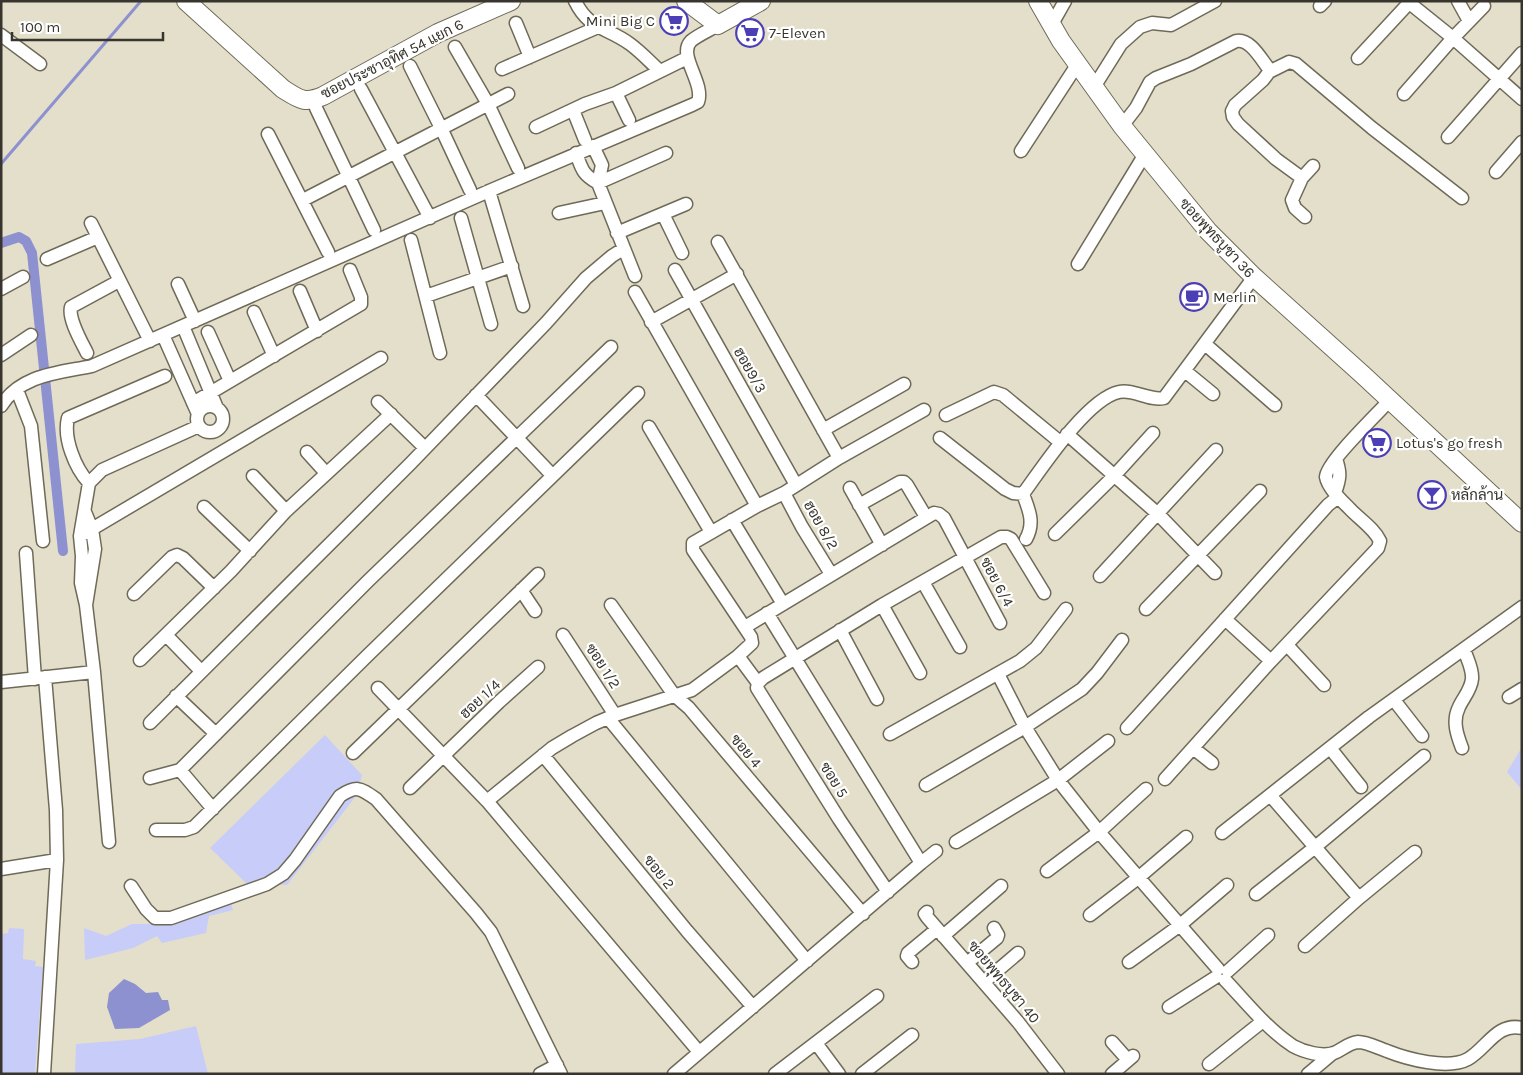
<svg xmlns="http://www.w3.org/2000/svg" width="1523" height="1075" viewBox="0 0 1523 1075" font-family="Karla,Sarabun,sans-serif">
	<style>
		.green { fill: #c8ccf8 }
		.water { fill: #8d91cf }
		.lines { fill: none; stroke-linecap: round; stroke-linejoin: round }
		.stream { stroke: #8d91cf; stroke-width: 3 }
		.canal { stroke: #8d91cf; stroke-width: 10 }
		.street-casing { stroke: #6f6a58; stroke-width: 15 }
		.secondary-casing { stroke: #6f6a58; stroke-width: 20 }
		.street { stroke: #fff; stroke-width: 12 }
		.secondary { stroke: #fff; stroke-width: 18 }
		.labels { text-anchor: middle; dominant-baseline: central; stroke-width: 4.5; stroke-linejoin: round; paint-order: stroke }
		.poi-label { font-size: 15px; fill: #37352d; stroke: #fff; text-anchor: start }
		.street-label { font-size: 15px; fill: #37352d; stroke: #fff }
	</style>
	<rect width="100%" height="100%" fill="#e4dfca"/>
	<path class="green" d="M325,735L362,775L356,796L287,885L246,883L210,848Z
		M1522,747V790L1507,772Z
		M227,892L233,910L209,916L206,933L162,943L157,936L133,948L85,960L84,928L106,936L132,924H153L184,916Z
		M9,928L24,929L23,959L36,961L35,966L43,967L35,1074H1V940L2,934L8,933Z
		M196,1026L208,1074H75L76,1044L140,1039Z"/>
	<path class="water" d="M124,979L135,984L146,993L158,992L162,1000H168L170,1010L139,1028L115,1029L107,1007L109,993Z"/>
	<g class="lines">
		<path class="stream" d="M1,164L141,1"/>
		<path class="canal" d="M1,243L19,237L26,241L32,253L63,551"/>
		<defs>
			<path id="street" d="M575,1C589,30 607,27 630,44C641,52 650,62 660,71
				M1407,1L1453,38L1522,99
				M1458,1L1469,21
				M1320,6L1325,1
				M516,23L530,57
				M1052,24L1065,1
				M1,35L40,64
				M455,47L488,104L518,168
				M1358,58L1409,3
				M410,66L441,128L470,190
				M502,69L598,27
				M1094,87L1121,44L1140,27L1152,23L1171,25L1215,1
				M361,89L430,218
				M616,93L629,120
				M1404,94L1453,38L1484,6
				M316,108L374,230
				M573,110L585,140
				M1122,126L1136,108L1150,82L1156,78L1191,64L1236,41C1250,38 1261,59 1269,69V72
				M536,127L585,104L616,93L687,58
				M268,134L328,252
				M1448,137L1522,53
				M593,146L602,165L598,183L635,276
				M1021,151L1077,65
				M576,153C582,169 582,174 598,183
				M1313,166L1302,178L1276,159L1238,124L1233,117L1232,111L1235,105L1263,80L1269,72L1289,62L1296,64L1372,128L1462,198
				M1496,172L1522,142
				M1302,178L1292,200L1295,208L1305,217
				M598,183L666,153
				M489,191L523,306
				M303,200L508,94
				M559,213L605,203
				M663,214L682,253
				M461,218L491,324
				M91,223L150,341
				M617,233L686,204
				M411,240L440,353
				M718,242L839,458
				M47,259L98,237
				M1078,264L1145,154
				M675,270L796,485
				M178,284L195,321
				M1,289L23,277
				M300,291L317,331
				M635,292L757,506
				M426,296L512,266
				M254,312L274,356
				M651,322L737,274
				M183,326L217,408
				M208,332L230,381
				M163,335L198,414
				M1205,344L1275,405
				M87,353C81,341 68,319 71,307L119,281
				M1,355L31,335
				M1185,371L1213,394
				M17,390L31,426L43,541
				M476,395L552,475
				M378,402L425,448
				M193,403L361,304V297L350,270
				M197 419a13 13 0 1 1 26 0a13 13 0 1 1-26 0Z
				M1,406C21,374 59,373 92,366L489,191L692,105L698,102C705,83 677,55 691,41C698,35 710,30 718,25
				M946,415L994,392L1003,395L1060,442
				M649,427L711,532
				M823,430L904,384
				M1067,434L1158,514L1215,573
				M940,438L1005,489L1013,493L1023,494C1042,468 1087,399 1119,392C1134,389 1149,401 1164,398L1254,277
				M307,452L326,473
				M253,476L286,511
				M89,483C75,468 63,438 68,418L165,376
				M850,488L882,545
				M784,493L802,527L831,574
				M1335,493C1340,479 1341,473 1336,459
				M1023,494C1029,510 1035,523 1026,539
				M859,505L900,482H904L907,485L926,517
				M204,507L250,551
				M85,512L92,529L95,549L86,605L81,583L82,556L80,536L89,483L102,470L199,426
				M732,520L783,604
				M1055,534L1114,476L1153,433
				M80,536L381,358
				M26,553L35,679
				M1100,576L1216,450
				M923,582L960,647
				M521,590L535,611
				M134,594L172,557L177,555L183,558L214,588
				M86,605L94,672L109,842
				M611,605L674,695L689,708L863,914
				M882,605L920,673
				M1146,609L1260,491
				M1225,619L1271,661
				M745,627L934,513L939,514L944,518L1000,623
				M840,630L877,699
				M166,635L201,671
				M563,635L615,715
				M1287,645L1324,685
				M738,656L752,643L751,637L693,550V543L757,506L784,493L839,458L924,410
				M140,660L231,571L286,511L391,414
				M998,674L1025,727L1058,780L1099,832L1218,969
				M1,682L94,672
				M758,683L763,678L882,605L1001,537H1007L1011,539L1044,593
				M758,683L757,688L839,819L888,892
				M378,688L487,801L699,1052
				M176,696L216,734
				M1509,697L1522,689
				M1394,700L1422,736
				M608,718L807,961
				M150,723L410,464L546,323L586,278L612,256L623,249
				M1127,728L1328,505L1338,497
				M890,734L1020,661L1036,648L1066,609
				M1193,748L1212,763
				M1330,748L1361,787
				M1462,748C1457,735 1452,721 1459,707C1463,698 1471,690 1472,679C1473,669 1467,659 1464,649
				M353,753L538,574
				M543,755L687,931L753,1007
				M180,770L213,809
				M150,778L180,770L368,581L611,347
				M1165,779L1271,661L1378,548L1380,541C1374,528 1359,519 1349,508C1341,500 1328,488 1326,477C1325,464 1379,412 1390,400
				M926,785L1025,727L1082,689L1097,673L1122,640
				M410,788L499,702L538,667
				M1270,795L1359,898
				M487,801L552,748L572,736L596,723L615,715L692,690L738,656L758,683
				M156,830H185L194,827L367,656L638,393
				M1222,833L1369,717L1522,607
				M956,842L1058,780L1108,741
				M921,863L936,851
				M1,869L57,860
				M1047,871L1099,832L1146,789
				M131,886L146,909L155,918H171L267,884L283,874L295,860L340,796C357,785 360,788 376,799L476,913L491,932L561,1074
				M1256,894L1314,848L1424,756
				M927,912L925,914L927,917L1018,1022L1058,1074
				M1090,915L1138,878L1186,837
				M943,936L1001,886
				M1305,946L1359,898L1415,852
				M912,962L907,956L908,953L937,929
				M1129,962L1179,926L1227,885
				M967,963L997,938L998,935L994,928
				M1228,971L1268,935
				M1225,980C1246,1002 1267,1029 1293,1046C1304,1052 1322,1057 1334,1053C1342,1050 1348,1043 1358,1042C1367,1042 1378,1048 1387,1051C1407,1059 1448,1070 1468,1059C1487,1048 1497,1022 1522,1028
				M984,982L1018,953
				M1169,1007L1216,977
				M1112,1042L1128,1060
				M816,1043L839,1074
				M1209,1064L1263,1021
				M44,1074L57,860L56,810L45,677
				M540,1074L557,1065
				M674,1074L921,863L767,613
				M775,1074L877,996
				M862,1074L912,1035
				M1112,1074L1133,1056
				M1308,1074L1333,1053"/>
			<path id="secondary" d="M186,1L283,89C299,99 304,104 323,96L438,33L511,1
				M686,1L718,25L761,1
				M1038,1L1061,41L1122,126L1208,231L1254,277L1363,375L1522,523"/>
		</defs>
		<use href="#street" class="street-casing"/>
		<use href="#secondary" class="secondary-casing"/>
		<use href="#street" class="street"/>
		<use href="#secondary" class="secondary"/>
	</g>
	<defs>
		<symbol id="supermarket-ring" viewBox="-11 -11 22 22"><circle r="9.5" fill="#fff" stroke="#4c3fb5" stroke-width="1.5"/><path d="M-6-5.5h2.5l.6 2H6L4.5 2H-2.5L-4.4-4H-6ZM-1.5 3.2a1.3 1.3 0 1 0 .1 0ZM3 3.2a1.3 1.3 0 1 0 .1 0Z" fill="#4c3fb5"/></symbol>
		<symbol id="cafe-ring" viewBox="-11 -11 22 22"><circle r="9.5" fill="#fff" stroke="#4c3fb5" stroke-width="1.5"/><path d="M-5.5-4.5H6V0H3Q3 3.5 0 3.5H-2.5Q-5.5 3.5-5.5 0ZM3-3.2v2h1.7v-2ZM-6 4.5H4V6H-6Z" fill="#4c3fb5"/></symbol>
		<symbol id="bar-ring" viewBox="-11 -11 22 22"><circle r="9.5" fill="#fff" stroke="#4c3fb5" stroke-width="1.5"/><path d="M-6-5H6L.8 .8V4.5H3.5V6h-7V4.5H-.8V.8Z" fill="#4c3fb5"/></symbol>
	</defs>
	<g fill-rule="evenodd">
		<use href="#supermarket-ring" x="658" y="5" width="32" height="32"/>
		<use href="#supermarket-ring" x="734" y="17" width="32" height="32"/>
		<use href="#cafe-ring" x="1178" y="281" width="32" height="32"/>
		<use href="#supermarket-ring" x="1361" y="427" width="32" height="32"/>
		<use href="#bar-ring" x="1416" y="479" width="32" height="32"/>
	</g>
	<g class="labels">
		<g class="poi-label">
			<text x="655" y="21" text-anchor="end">Mini Big C</text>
			<text x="769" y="33">7-Eleven</text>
			<text x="1213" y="297">Merlin</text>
			<text x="1396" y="443">Lotus's go fresh</text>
			<text x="1451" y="495">หลักล้าน</text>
		</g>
		<g class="street-label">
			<text transform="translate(392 59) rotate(-27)">ซอยประชาอุทิศ 54 แยก 6</text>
			<text transform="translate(1217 238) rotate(47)">ซอยพุทธบูชา 36</text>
			<text transform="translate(750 370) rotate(60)">ฮอย9/3</text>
			<text transform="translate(821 525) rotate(60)">ฮอย 8/2</text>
			<text transform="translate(997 582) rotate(62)">ซอย 6/4</text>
			<text transform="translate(603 666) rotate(57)">ซอย 1/2</text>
			<text transform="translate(480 699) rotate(-43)">ฮอย 1/4</text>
			<text transform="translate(746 751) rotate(50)">ซอย 4</text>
			<text transform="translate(834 780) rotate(58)">ซอย 5</text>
			<text transform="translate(659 872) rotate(51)">ซอย 2</text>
			<text transform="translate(1004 982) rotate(50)">ซอยพุทธบูชา 40</text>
		</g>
	</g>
	<rect width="1523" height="1075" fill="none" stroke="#37352d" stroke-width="5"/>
	<path d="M12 32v8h151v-8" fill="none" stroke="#37352d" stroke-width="2.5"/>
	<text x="20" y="32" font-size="15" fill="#37352d" stroke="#ffffff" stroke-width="4" paint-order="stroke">100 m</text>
</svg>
